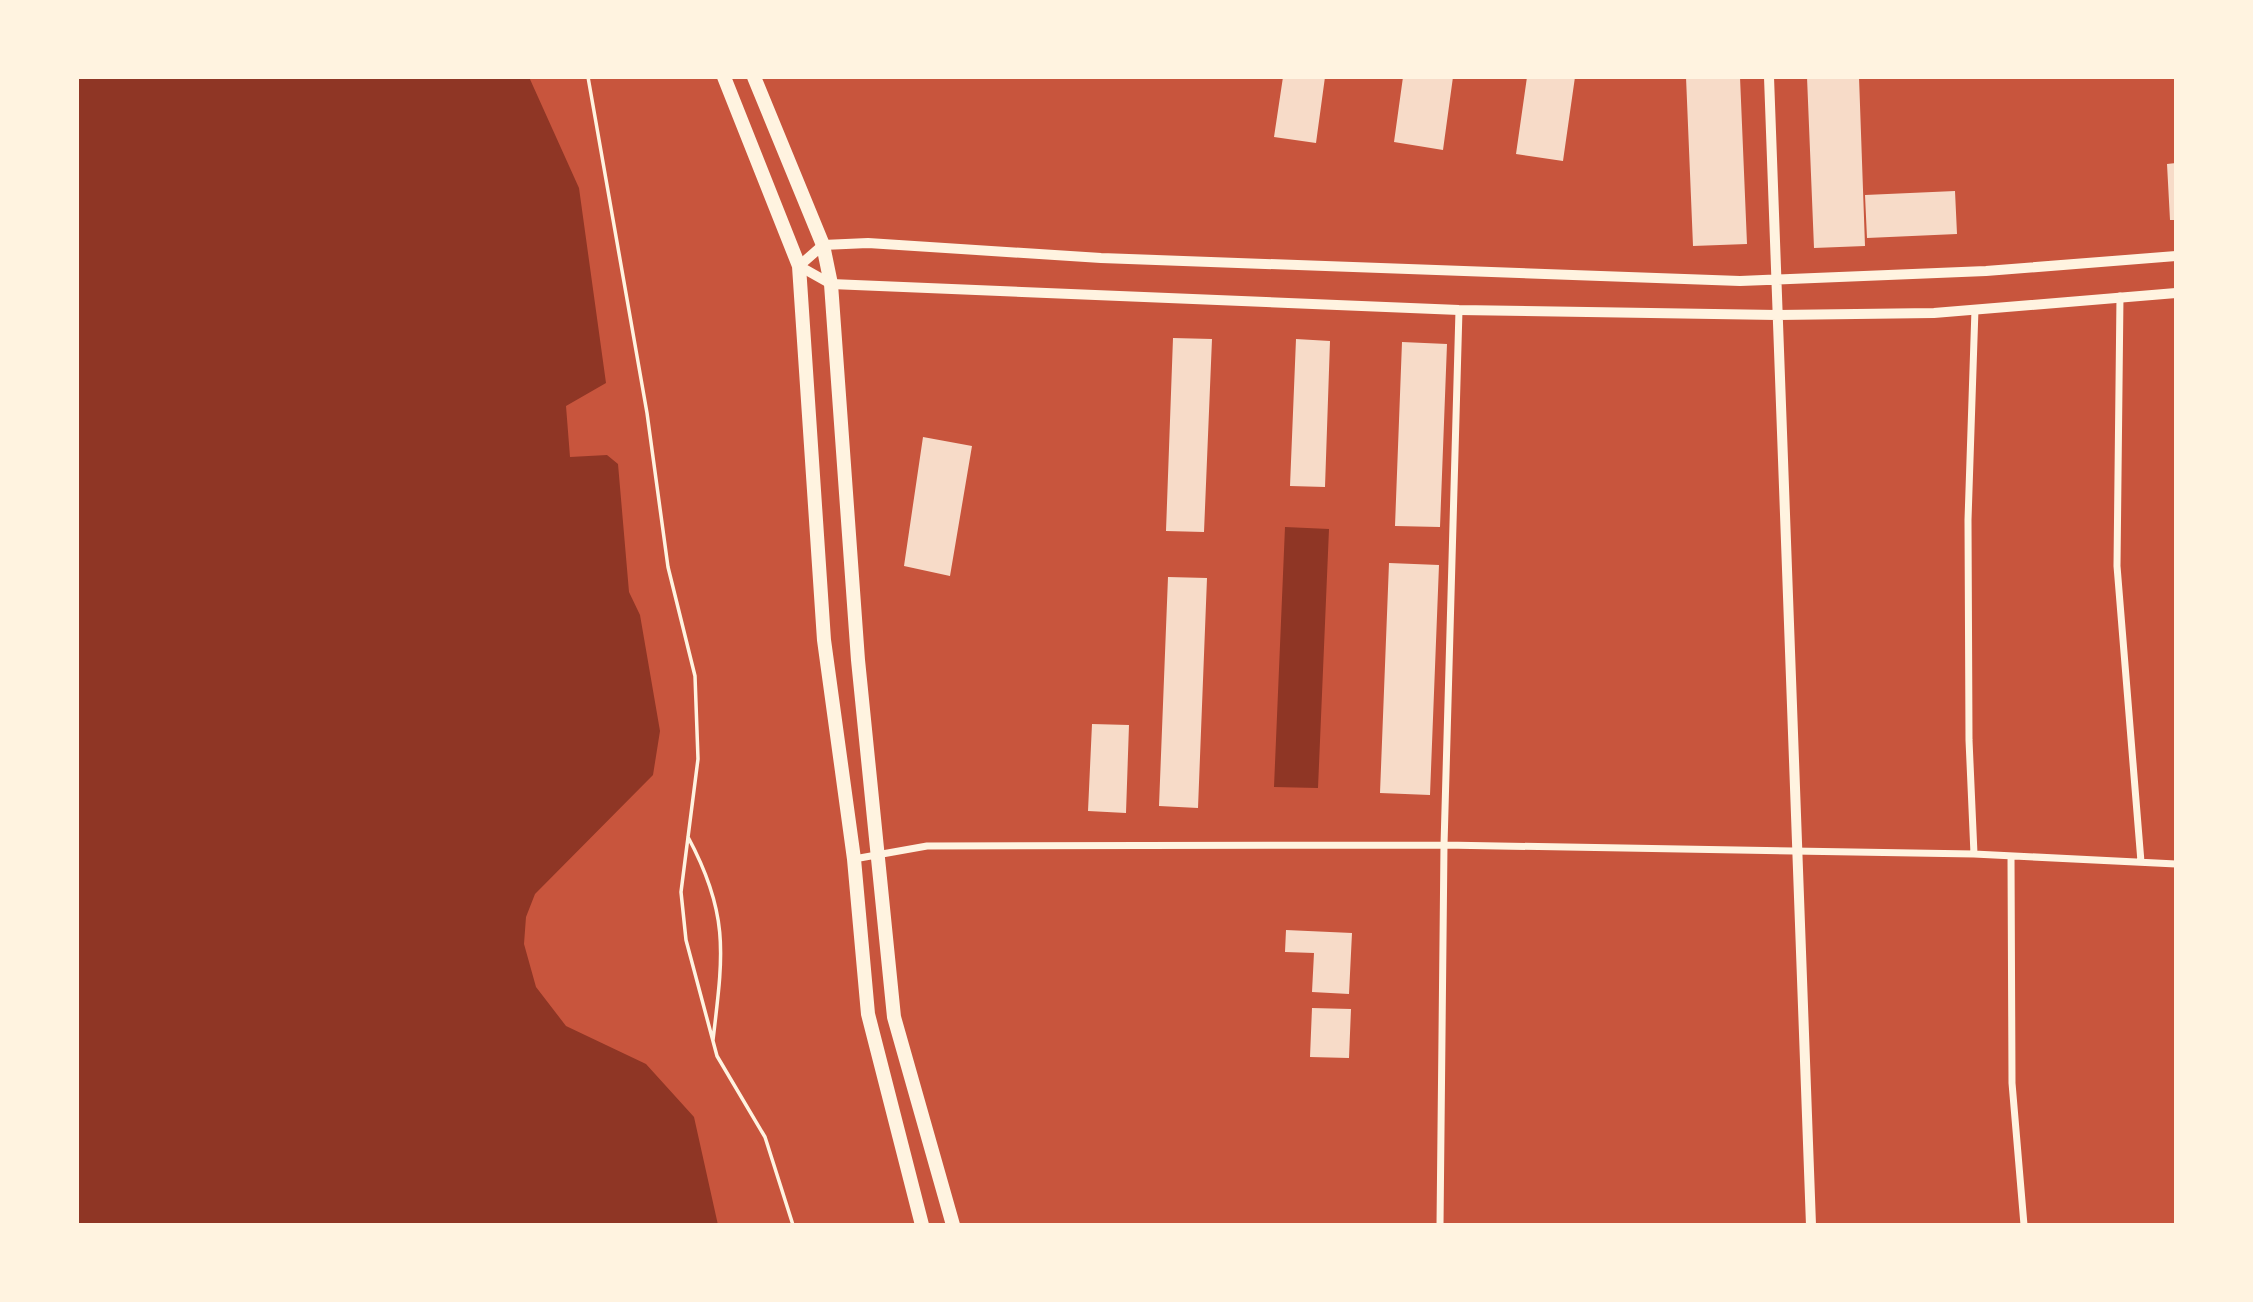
<svg xmlns="http://www.w3.org/2000/svg" width="2253" height="1302" viewBox="0 0 2253 1302" font-family="'Nunito Sans',sans-serif">
	<style>
		.water { fill: #8f3625 }
		.building { fill: #f7dbc8 }
		.lines { fill: none; stroke-linecap: round; stroke-linejoin: round }
		.path { stroke: #fff3e0; stroke-width: 3.5 }
		.minor { stroke: #fff3e0; stroke-width: 7 }
		.tertiary { stroke: #fff3e0; stroke-width: 10 }
		.primary { stroke: #fff3e0; stroke-width: 14 }
	</style>
	<rect width="100%" height="100%" fill="#c8553d"/>
	<path class="water" d="M77,77H529L579,188L606,383L566,406L570,457L607,455L618,464L629,592L640,615L660,731L653,775L535,894L526,917L524,944L536,987L566,1026L646,1064L694,1117L718,1225H77Z
		M1285,527L1329,529L1318,788L1274,787Z"/>
	<path class="building" d="M1283,77H1325L1316,143L1274,137Z
		M1403,77H1453L1443,150L1394,142Z
		M1527,77H1575L1563,161L1516,154Z
		M1686,77H1740L1747,244L1693,246Z
		M1807,77H1859L1865,246L1814,248Z
		M2176,163V220H2170L2167,164Z
		M1955,191L1957,234L1867,238L1865,195Z
		M1173,338L1212,339L1204,532L1166,531Z
		M1296,339L1330,341L1325,487L1290,486Z
		M1402,342L1447,344L1440,527L1395,526Z
		M923,437L972,446L950,576L904,566Z
		M1389,563L1439,565L1430,795L1380,793Z
		M1168,577L1207,578L1198,808L1159,806Z
		M1092,724L1129,725L1126,813L1088,811Z
		M1286,930L1352,933L1349,994L1312,992L1314,953L1285,952Z
		M1312,1008L1351,1009L1349,1058L1310,1057Z"/>
	<g class="lines">
		<path class="path" d="M588,77L647,413L668,567L695,676L698,759L681,892L686,940L717,1056L765,1137L793,1225
			M688,837C730,915 723,955 713,1040"/>
		<path class="minor" d="M2120,296L2117,566L2141,862
			M1974,854L1969,740L1968,520L1975,309
			M2011,856L2012,1083L2024,1225
			M854,859L927,846L1444,845L1974,854L2176,864
			M1440,1225L1444,845L1459,310"/>
		<path class="tertiary" d="M1769,77L1811,1225
			M2176,256L1986,271L1740,281L1101,258L868,243L823,245L799,266L831,284L1459,310L1777,315L1934,313L2176,293"/>
		<path class="primary" d="M724,77L799,266L824,640L854,859L868,1014L922,1225
			M754,77L823,245L831,284L858,660L894,1017L953,1225"/>
	</g>
	<rect width="2253" height="1302" fill="none" stroke="#fff3e0" stroke-width="158"/>
</svg>
